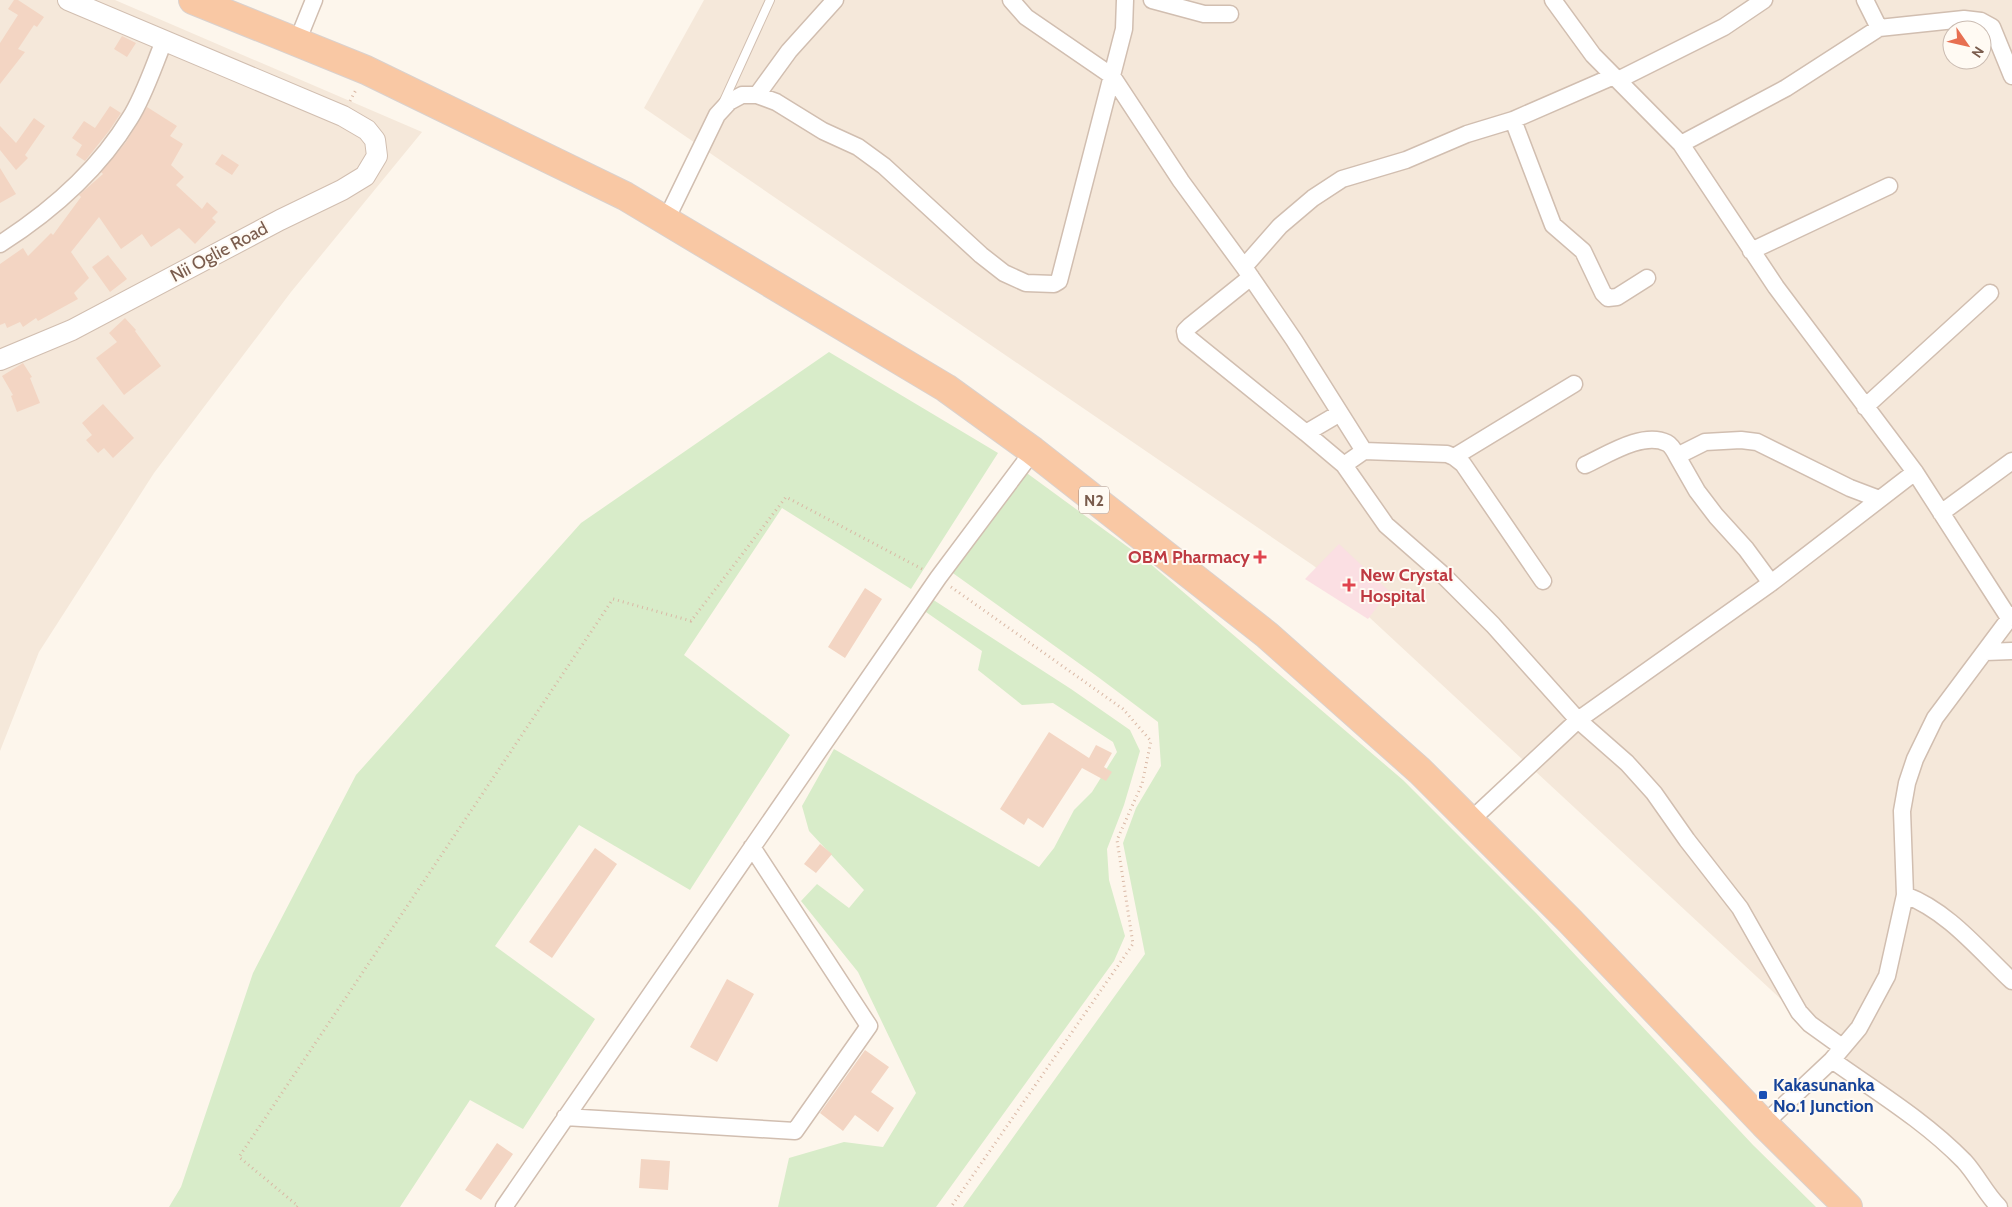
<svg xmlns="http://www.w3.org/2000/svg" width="2012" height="1207" viewBox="0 0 2012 1207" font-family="Cabin,sans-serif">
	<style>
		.residential { fill: #f5e8da; fill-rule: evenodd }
		.medical { fill: #fbdfe3 }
		.green { fill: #d8ecc9 }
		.building { fill: #f3d5c3 }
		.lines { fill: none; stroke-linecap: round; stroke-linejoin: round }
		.service-casing { stroke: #d1beb0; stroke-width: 10 }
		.minor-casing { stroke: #d1beb0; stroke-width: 19 }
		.tertiary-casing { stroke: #d1beb0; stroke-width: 22 }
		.trunk-casing { stroke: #dad1cd; stroke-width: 30 }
		.path { stroke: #d9b8a5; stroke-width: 3; stroke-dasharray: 1 4; stroke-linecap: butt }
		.service { stroke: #fff; stroke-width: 8 }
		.minor { stroke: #fff; stroke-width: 16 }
		.tertiary { stroke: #fff; stroke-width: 20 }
		.trunk { stroke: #f9c8a4; stroke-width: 28 }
		.health-dot { fill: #e0444e; stroke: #fffaf3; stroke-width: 2 }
		.transit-dot { fill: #1a4fb4; stroke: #fffaf3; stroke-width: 2 }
		.labels { text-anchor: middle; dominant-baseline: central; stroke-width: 4; stroke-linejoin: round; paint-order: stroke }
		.shield { fill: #fffaf3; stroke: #a28b7f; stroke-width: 1 }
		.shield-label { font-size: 16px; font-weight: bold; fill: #7a5c4d }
		.street-label { font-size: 18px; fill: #7a5c4d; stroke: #fffaf3 }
		.health-label { font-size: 18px; font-weight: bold; fill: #be3a42; stroke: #fffaf3; text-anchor: end }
		.transit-label { font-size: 18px; font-weight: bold; fill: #164399; stroke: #fffaf3; text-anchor: start }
	</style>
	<rect width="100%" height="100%" fill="#fdf6ec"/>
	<path class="residential" d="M0,0H115L422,132L291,292L154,473L39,652L0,751Z
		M704,0H2012V1207H2005L1314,566L644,108ZM1952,30H1982V60H1952Z"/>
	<path class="medical" d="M1339,544L1389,591L1368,619L1305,579Z"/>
	<path class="green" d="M829,352L998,453L911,589L782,508L684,655L790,735L690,890L579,825L495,946L595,1019L523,1129L470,1100L400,1207H169L181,1187L253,973L356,775L581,523Z
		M1024,471L1147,561L1403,780L1536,913L1753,1145L1816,1207H963L1145,954L1123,843L1136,808L1161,766L1158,722L1098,677L950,571Z
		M932,599L1071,689L1130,730L1140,751L1124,805L1107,849L1109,880L1125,936L1114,961L936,1207H778L789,1158L844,1142L883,1147L916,1093L858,972L801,901L817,884L849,908L864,890L809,831L802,806L834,749L1039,867L1054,848L1074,810L1092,792L1117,752L1113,742L1053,703L1022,705L978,670L982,651L923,610Z"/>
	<path class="building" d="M14,0H18L44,17L37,27L34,25L18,49L25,52L0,84V43L18,15L8,9Z
		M122,36L136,43L127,57L114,49Z
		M110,106L121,113L109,131L85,161L76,155L82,145L72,138L84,121L95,128Z
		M147,107L177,126L170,136L183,144L171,165L184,177L176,185L202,209L207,202L218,212L212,218L216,222L195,244L179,228L151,247L142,234L121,249L99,217L71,252L89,278L74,293L78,299L38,321L36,318L23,327L20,322L7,328L5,323L0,325V264L23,248L28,256L51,233L53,235L81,197L79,195L103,174L101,172L126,142Z
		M34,118L45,126L25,155L28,158L16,170L0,150V126L16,143Z
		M222,154L239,165L232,175L215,164Z
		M0,168L16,194L0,203Z
		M108,255L127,279L110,292L92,267Z
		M125,318L136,330L135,331L161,366L124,395L96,358L117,342L109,333Z
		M23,363L32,377L30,378L40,403L17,412L11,396L13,395L2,376Z
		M103,404L134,438L113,458L104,448L98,453L86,440L92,435L82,423Z
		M865,588L882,599L845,658L828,647Z
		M1049,732L1089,758L1096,745L1112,753L1104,767L1112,772L1106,781L1082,768L1043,828L1028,818L1024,825L1000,809Z
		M820,844L832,854L816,873L804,864Z
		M595,848L617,864L552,958L529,942Z
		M727,979L754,994L717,1062L690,1047Z
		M865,1050L889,1067L871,1092L894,1108L878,1132L855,1115L843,1131L820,1113Z
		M497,1143L513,1154L481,1200L465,1190Z
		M641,1159L670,1161L668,1190L639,1188Z"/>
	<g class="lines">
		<defs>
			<path id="service" d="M723,103L770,0"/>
			<path id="minor" d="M1011,0L1026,17L1112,76L1181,181L1244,267L1294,340L1364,451L1344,465L1386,525L1442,574L1493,625L1578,720L1627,763L1654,793L1687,840L1740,908L1799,1012L1810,1024L1842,1047
				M1152,0L1204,14H1230
				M1553,0L1593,55L1681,144L1786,88L1879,28L1964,19L1981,21L1992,27L2012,76
				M1865,0L1879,28
				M297,42L314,0
				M1618,80L1724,27L1764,0
				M757,95L789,51L835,0
				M1513,120L1553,225L1583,251L1603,293L1608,298L1617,297L1647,278
				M1681,144L1776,287L1915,472L2009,618
				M666,220L717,115L729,102L742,95H757L776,102L823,131L858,147L884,166L981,255L1004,273L1026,283L1054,284L1059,281L1124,29L1125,0
				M0,244C50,212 99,169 130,118C144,96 154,65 164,41
				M1751,251L1889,186
				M1244,267L1280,226L1313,198L1342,179L1406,160L1467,134L1513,120L1614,76
				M1251,277L1190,326L1185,331L1186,336L1306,433L1340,413
				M1865,407L1990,293
				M1306,433L1344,465
				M1364,451L1447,454L1454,457L1463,464L1543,581
				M1677,456L1697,491L1716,516L1746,549L1771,583
				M1454,457L1574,384
				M1585,465C1607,455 1643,431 1667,443C1671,445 1675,452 1677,456L1705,442L1741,440L1757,442L1850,488L1879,499
				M1941,513L2012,461
				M1985,652L2012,651
				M1470,821L1578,720L1771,583L1915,472
				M1905,895C1948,911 1979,950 2012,981
				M1832,1060C1877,1092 1925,1121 1964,1161C1977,1175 1985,1193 1999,1207
				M565,1117L795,1131L869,1026L752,847
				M1764,1124L1832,1060L1859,1028L1887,976L1905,895L1902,811L1907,783L1915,759L1935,718L2012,615
				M504,1207L938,578L1033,451"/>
			<path id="tertiary" d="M0,360L72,330L280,220L342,190L365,176L377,156L375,140L367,130L343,116L68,0"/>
			<path id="trunk" d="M193,0L366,70L625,196L946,388L1033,451L1267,635L1420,771L1570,921L1764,1124L1848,1207"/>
		</defs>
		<use href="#service" class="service-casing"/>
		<use href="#minor" class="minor-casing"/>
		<use href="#tertiary" class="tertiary-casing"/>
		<use href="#trunk" class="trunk-casing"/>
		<path class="path" d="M350,101L357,88
			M951,587L1123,709L1151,741L1142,784L1117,840L1133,944L951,1207
			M297,1207L298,1206L239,1157L613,599L691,621L786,497L924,570"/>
		<use href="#service" class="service"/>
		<use href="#minor" class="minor"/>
		<use href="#tertiary" class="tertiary"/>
		<use href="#trunk" class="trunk"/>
	</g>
	<g class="health-dot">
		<path d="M1257.5 549.5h5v5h5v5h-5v5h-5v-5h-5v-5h5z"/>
		<path d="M1346.5 577.5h5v5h5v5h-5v5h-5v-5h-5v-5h5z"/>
	</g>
	<rect class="transit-dot" x="1758" y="1090" width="10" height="10" rx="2.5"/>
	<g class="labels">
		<rect class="shield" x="1079" y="486.5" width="30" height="27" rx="4"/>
		<g class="shield-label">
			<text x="1094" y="500">N2</text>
		</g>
		<g class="street-label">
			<text transform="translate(219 252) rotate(-28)">Nii Oglie Road</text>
		</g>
		<g class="health-label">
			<text x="1250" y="557">OBM Pharmacy</text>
			<text x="1360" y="575" text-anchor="start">New Crystal<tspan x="1360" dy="21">Hospital</tspan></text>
		</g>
		<g class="transit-label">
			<text x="1773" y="1085">Kakasunanka<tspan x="1773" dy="21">No.1 Junction</tspan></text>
		</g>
	</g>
	<g transform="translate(1967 45) rotate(124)"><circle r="24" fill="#fffaf3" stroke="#cabbb1"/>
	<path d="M0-4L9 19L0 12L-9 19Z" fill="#e76f51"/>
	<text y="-8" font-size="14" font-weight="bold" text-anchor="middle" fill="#7a5c4d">N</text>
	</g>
</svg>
